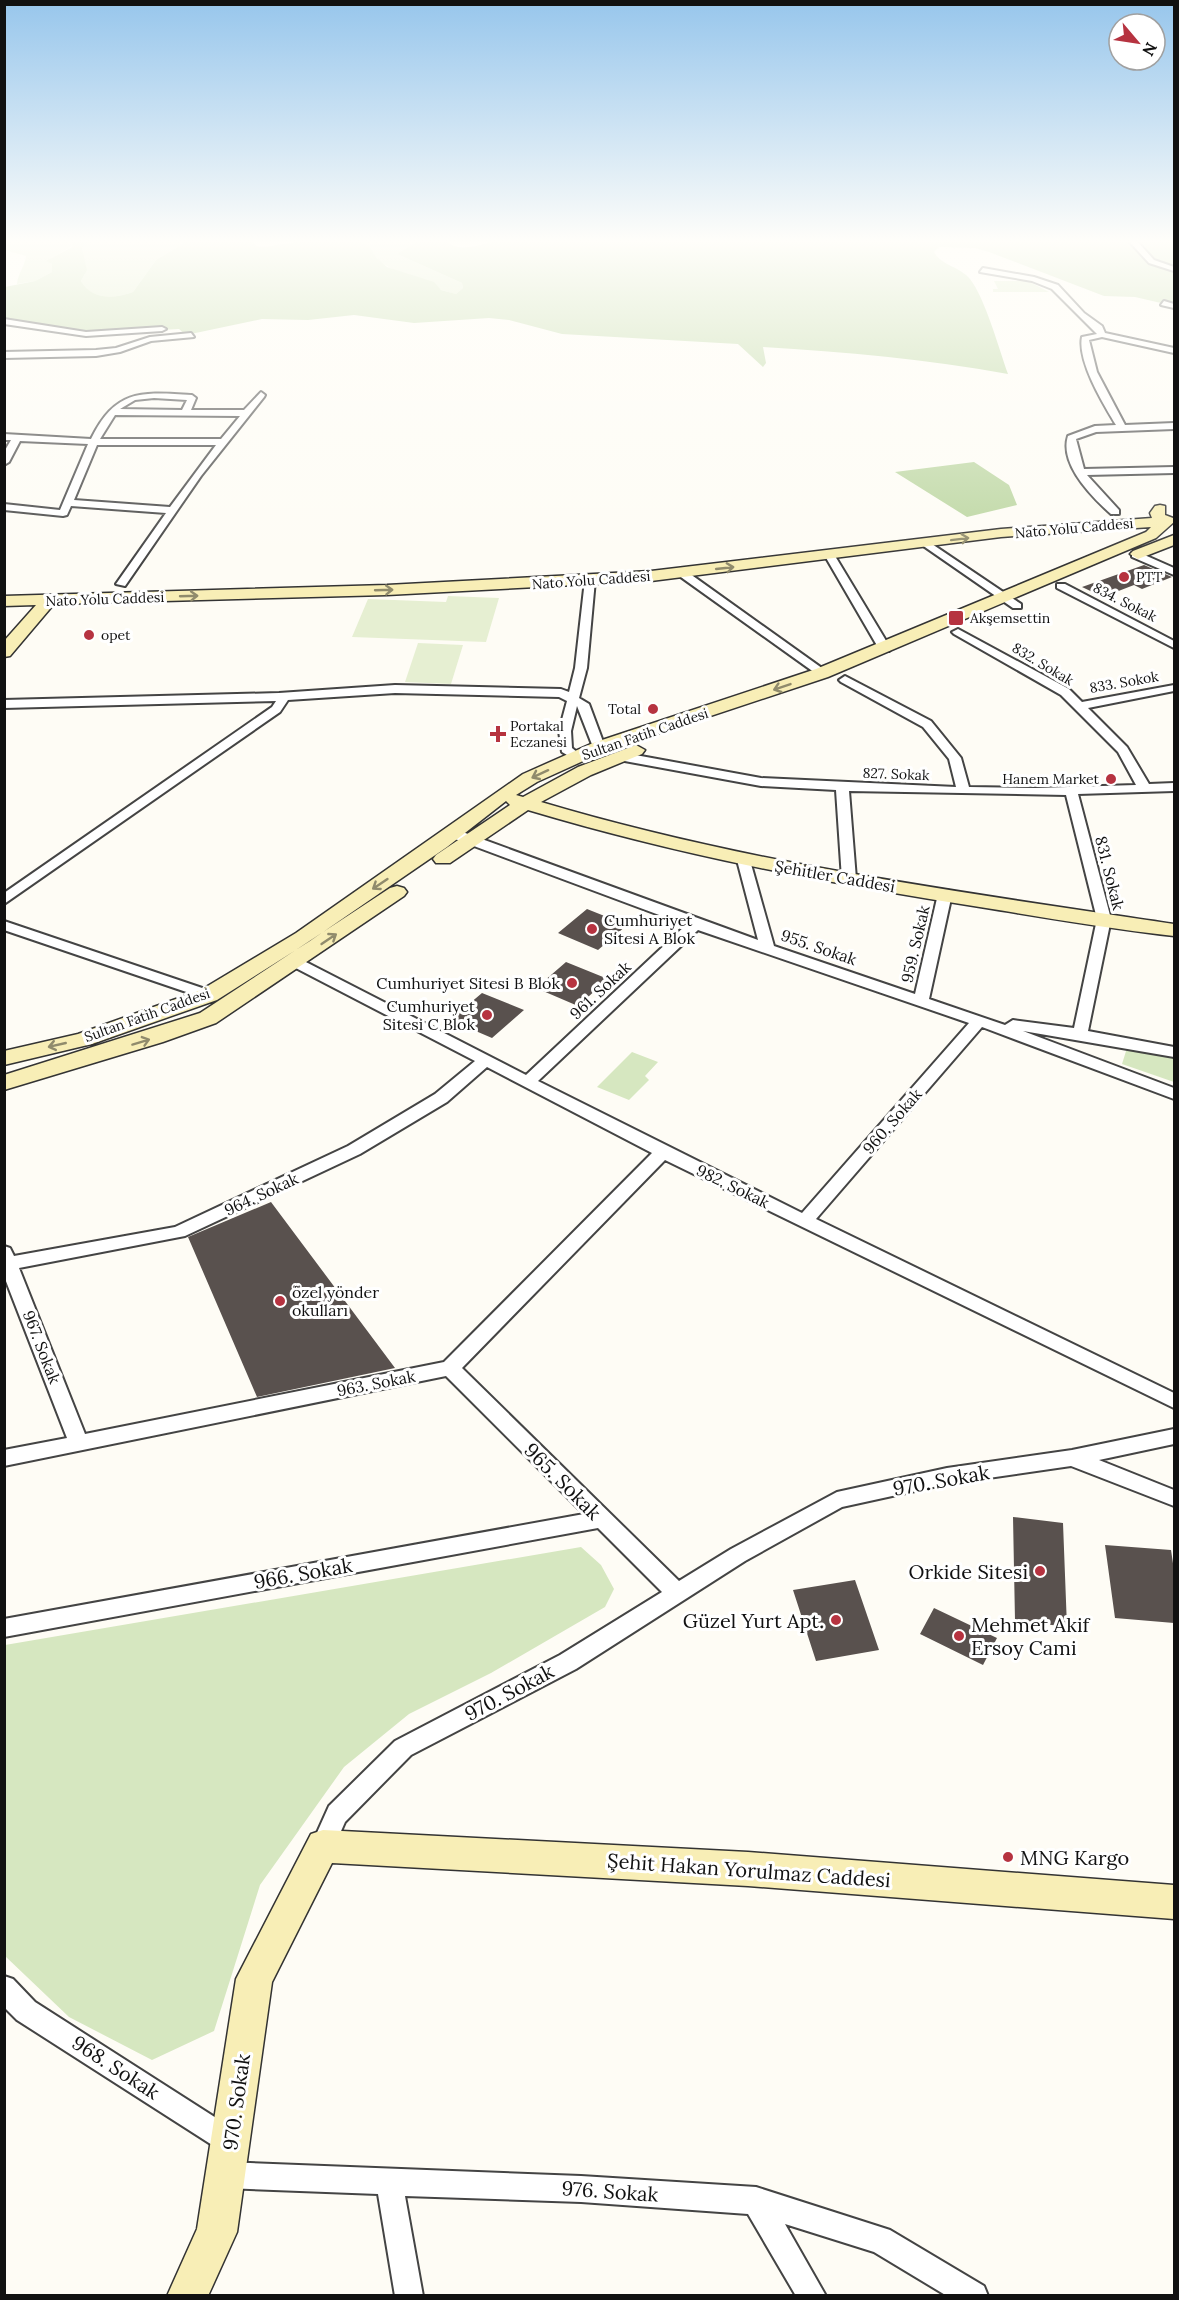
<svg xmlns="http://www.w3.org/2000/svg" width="1179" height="2300" viewBox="0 0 1179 2300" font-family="Lora,serif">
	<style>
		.green { fill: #d6e7c0 }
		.forest { fill: #bcd6a1 }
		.pitch { fill: #e6efd2 }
		.building { fill: #59514e }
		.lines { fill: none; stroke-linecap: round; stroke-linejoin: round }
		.street-casing { stroke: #444; stroke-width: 4 }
		.secondary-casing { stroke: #333; stroke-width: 3 }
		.street { fill: #fff; fill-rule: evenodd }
		.secondary { fill: #f8eeb6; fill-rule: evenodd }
		.oneway { stroke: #908b6c }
		.poi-dot { fill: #b63340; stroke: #fff; stroke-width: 2 }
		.labels { text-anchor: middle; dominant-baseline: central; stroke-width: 6; stroke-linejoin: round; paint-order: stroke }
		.far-street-label { font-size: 14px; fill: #111; stroke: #fff }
		.far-poi-label { font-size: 14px; fill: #111; stroke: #fff; text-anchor: start }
		.street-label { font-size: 16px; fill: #111; stroke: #fff }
		.poi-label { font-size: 16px; fill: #111; stroke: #fff; text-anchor: start }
		.near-street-label { font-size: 20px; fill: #111; stroke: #fff }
		.near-poi-label { font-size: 20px; fill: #111; stroke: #fff; text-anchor: end }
	</style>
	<rect width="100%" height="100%" fill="#fefcf5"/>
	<path class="green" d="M5,239H71L72,246L47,261L52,264V272L35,281L17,284C18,273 25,266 26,256L5,250Z
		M91,239H184L182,244L156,260L133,292C116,298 91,301 81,281L85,274L82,248Z
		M351,239H421L397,254L462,283L463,288L456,294C438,290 403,276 387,266C370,256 376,246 351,239Z
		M994,281H1028L1049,292H993V289H998Z
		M1127,1048L1174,1058V1082L1122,1064Z
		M632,1052L658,1062L645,1076L649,1080L629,1100L597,1087Z
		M581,1547L601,1565L614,1589L605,1607L491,1673L409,1714L344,1767L260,1885L214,2031L152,2060L69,2017L5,1956V1645Z"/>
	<path class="forest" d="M71,239H91L82,248L87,270L81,281C92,301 116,298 133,292L156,260L182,244L184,239H252L256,246C268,249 279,243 293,243L292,239H351L361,242L368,245L377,258L387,267L434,282L441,290L456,294L463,288L462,283L397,254L421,239H445C457,255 484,244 500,239H1174V306L1135,297L1104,296L989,252L975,248L939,247L934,252C942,266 959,266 970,279C985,298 999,349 1008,374C927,359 845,352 763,347L766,363L763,367L738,344L562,334L509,320L489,318L414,323L354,315L308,320L262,319L186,335L179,329L86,334L5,321V287L35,281L52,272V264L46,261L72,247Z
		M974,462L1009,485L1017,505L967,517L895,472Z"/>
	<path class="pitch" d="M448,596L499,598L486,642L352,637L368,599L446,602Z
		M418,643L463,645L451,684L405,682Z"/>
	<path class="building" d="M1144,565L1172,577L1142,589L1134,585L1103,597L1082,587Z
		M587,909L627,925L598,950L558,933Z
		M566,962L608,979L578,1006L536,988Z
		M482,993L524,1010L492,1038L450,1020Z
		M271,1202L395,1368L257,1397L188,1237Z
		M1013,1517L1063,1523L1067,1627L1015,1620Z
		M1105,1545L1171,1550L1174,1570V1623L1115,1618Z
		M855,1580L879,1650L816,1661L793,1590Z
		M934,1608L997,1638L983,1665L920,1634Z"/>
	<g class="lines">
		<defs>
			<path id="street" d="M1127,239H1135L1154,260L1174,267V271L1149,263Z
				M983,268L1034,277L1058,285L1084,313L1102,326L1105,333L1174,348V353L1102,337L1089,340L1097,372L1125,425L1174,423V429L1096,432L1076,439L1084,469L1174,467V473L1087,475L1119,510V514H1111C1092,497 1059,464 1068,436L1095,426L1116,425C1104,405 1077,361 1082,337L1097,334L1052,289L1032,281L980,272Z
				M1164,301L1174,304V308L1161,305Z
				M4,319L86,332L162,327L166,329L162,331L86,336L4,324Z
				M191,333L194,337L151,341L120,352L96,356L4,358V352L96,350L116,348L150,337Z
				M261,392L265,395L264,397L201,476L125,586L116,584L166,513L71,506L67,515L63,516L4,510V504L60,510L88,444L20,441L9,462L4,465V452L11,440H4V434L91,439C116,389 140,392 192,395L196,398L191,410H244ZM154,398L187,400L182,410L120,409L135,400ZM115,415L240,416L221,439H100ZM97,445H216L170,507L74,500Z
				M926,540L1021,604V608H1013L922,545V541Z
				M1132,553H1140L1174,568V575L1132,557Z
				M826,554L835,556L891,649L889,651L879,649L825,556Z
				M678,571H686L826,671V675H818L678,575Z
				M590,577L595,580L587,668L579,698L589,704L605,747L603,750L599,751L593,747L577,706L571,731L572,748L583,757L577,761L562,752L559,731L567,701L559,697L395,693L288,700L280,712L4,904V893L272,707L276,701L4,708V700L279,693L395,685L561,689L569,692L575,668L585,580Z
				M1057,584H1065L1174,641V648L1057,588Z
				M958,629L1069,689L1082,702L1174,685V691L1088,708L1127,747L1149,784L1174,783V791L1078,794L1111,919L1088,1031L1174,1047V1057L1023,1031L1174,1088V1099L982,1027L816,1219L1174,1393V1408L665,1160L462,1368L679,1581L731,1549L837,1492L947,1468L1072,1450L1174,1429V1444L1099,1460L1174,1490V1506L1071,1466L947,1484L842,1507L745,1561L576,1669L411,1755L345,1822L331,1854L323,1857L315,1854L311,1846L329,1806L395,1741L560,1655L662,1592L598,1528L4,1637V1619L584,1514L446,1376L4,1466V1450L67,1438L4,1276V1246L10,1248L14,1256L175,1227L348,1146L435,1094L475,1061L290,965L288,962L290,959H300L526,1075L686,925L447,836V830H457L758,940L737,860L739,857H749L774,946L915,994L938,894L945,890L950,891L952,894L929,999L1005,1025L1013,1020L1074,1028L1097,919L1066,795L849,791L856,879L849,883L842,879L836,790L761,786L619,760L613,756L619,752L761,778L956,787L949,759L923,727L841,682L839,680L845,676L931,721L961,758L969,787L1035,788L1136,785L1118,752L1061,695L954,634L952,632ZM698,930L969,1023L802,1213L538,1081ZM487,1067L652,1153L444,1362L85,1434L19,1268L185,1236L360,1154L447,1102Z
				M4,921L214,992L216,995L209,1000L204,998L4,930Z
				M4,1976L13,1979L35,2002L238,2132L242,2141L238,2150L229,2154L220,2150L17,2020L4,2007Z
				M225,2162L581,2176L756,2187L890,2230L984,2286L988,2296H947L874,2252L785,2224L826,2296H796L748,2214L581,2202L405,2196L423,2296H395L378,2194L225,2188L216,2184L212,2175L216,2166Z"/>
			<path id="secondary" d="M1160,505L1165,506V515L1173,518L1174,522L1156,538L828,677L605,751L537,782L516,795L523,797L578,767L636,745L645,750L642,754L591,775L541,802C748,864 961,892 1174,924V936C1111,929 1048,918 986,908C831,884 678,855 528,810L450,863H436L433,859L436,855L510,805L506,801L447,847L310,941L217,1000L92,1044L4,1065V1051L78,1034L201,990L296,933L523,774L593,743L816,669L1146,532L1151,527L1001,537L651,581L387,595L54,604L10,656L4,657V641L36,605L4,606V596L387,585L651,571L1001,529L1152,518L1150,513L1155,506Z
				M1174,535V545L1138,559L1130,554L1133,551Z
				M397,886L404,888L407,892L404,896L216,1023L163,1042L4,1090V1075L200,1013L390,888Z
				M323,1830L748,1852L1174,1885V1919L748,1886L332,1863L272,1982L237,2232L208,2296H167L197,2229L236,1979L311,1834Z"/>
		</defs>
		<use href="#street" class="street-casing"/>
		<use href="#secondary" class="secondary-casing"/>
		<use href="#street" class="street"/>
		<use href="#secondary" class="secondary"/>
	</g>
	<defs><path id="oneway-shaft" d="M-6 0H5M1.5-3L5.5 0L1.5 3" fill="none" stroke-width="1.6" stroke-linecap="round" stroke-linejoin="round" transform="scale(1.5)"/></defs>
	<g class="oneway">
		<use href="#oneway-shaft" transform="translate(960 539) rotate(-7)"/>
		<use href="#oneway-shaft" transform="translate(725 568) rotate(-6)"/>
		<use href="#oneway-shaft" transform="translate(384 590) rotate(-2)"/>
		<use href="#oneway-shaft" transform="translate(189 596) rotate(-2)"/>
		<use href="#oneway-shaft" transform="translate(782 687) rotate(161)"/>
		<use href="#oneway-shaft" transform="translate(540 774) rotate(155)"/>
		<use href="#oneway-shaft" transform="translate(380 884) rotate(146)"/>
		<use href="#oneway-shaft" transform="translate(329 939) rotate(-34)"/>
		<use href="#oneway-shaft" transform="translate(141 1042) rotate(-17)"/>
		<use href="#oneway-shaft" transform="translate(57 1045) rotate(167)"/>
	</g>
	<linearGradient id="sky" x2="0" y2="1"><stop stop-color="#97c6ec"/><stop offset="0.43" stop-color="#fffefa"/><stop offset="1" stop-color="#fffefa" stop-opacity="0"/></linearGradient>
	<rect width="1179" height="561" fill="url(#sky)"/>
	<g class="poi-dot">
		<circle cx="1124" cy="577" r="6"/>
		<rect x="948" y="610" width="16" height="16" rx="3"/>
		<circle cx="89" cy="635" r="6"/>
		<circle cx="653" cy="709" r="6"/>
		<path d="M495 725h6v6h6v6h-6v6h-6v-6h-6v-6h6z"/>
		<circle cx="1111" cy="779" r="6"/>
		<circle cx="592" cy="929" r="6"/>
		<circle cx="572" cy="983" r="6"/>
		<circle cx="487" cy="1015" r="6"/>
		<circle cx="280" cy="1301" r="6"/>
		<circle cx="1040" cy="1571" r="6"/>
		<circle cx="836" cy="1620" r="6"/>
		<circle cx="959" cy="1636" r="6"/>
		<circle cx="1008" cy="1857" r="6"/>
	</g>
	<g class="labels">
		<g class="far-street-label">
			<text transform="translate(1074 528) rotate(-5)">Nato Yolu Caddesi</text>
			<text transform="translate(591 580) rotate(-4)">Nato Yolu Caddesi</text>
			<text transform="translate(105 599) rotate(-2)">Nato Yolu Caddesi</text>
			<text transform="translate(1125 602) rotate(27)">834. Sokak</text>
			<text transform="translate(1043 664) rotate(31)">832. Sokak</text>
			<text transform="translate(1124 682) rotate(-10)">833. Sokok</text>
			<text transform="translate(645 734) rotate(-19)">Sultan Fatih Caddesi</text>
			<text transform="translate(896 774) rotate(2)">827. Sokak</text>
			<text transform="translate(147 1015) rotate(-20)">Sultan Fatih Caddesi</text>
		</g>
		<g class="far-poi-label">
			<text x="1136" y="577">PTT</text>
			<text x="970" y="618">Akşemsettin</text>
			<text x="101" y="635">opet</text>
			<text x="641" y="709" text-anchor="end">Total</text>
			<text x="510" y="726">Portakal<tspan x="510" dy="16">Eczanesi</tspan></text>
			<text x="1099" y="779" text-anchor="end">Hanem Market</text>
		</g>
		<g class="street-label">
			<text transform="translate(1110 873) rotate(76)">831. Sokak</text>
			<text transform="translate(835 876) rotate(10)">Şehitler Caddesi</text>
			<text transform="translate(915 944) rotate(-77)">959. Sokak</text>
			<text transform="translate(819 947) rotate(19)">955. Sokak</text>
			<text transform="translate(600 990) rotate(-43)">961. Sokak</text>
			<text transform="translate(892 1121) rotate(-49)">960. Sokak</text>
			<text transform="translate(733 1186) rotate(26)">982. Sokak</text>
			<text transform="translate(261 1194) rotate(-25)">964. Sokak</text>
			<text transform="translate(42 1347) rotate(69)">967. Sokak</text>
			<text transform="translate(376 1383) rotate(-11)">963. Sokak</text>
		</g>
		<g class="poi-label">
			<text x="604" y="920">Cumhuriyet<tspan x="604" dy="18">Sitesi A Blok</tspan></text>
			<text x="560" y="983" text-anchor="end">Cumhuriyet Sitesi B Blok</text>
			<text x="475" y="1006" text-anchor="end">Cumhuriyet<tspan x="475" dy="18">Sitesi C Blok</tspan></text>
			<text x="292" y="1292">özel yönder<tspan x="292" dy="18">okulları</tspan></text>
		</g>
		<g class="near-street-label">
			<text transform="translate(941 1480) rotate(-10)">970. Sokak</text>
			<text transform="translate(563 1481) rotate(45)">965. Sokak</text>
			<text transform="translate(303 1573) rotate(-10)">966. Sokak</text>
			<text transform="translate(509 1692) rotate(-28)">970. Sokak</text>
			<text transform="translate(749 1870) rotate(4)">Şehit Hakan Yorulmaz Caddesi</text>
			<text transform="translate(116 2067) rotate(33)">968. Sokak</text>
			<text transform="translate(236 2102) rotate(-82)">970. Sokak</text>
			<text transform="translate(610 2191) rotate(4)">976. Sokak</text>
		</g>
		<g class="near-poi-label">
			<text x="1028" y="1571">Orkide Sitesi</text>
			<text x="824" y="1620">Güzel Yurt Apt.</text>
			<text x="971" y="1624" text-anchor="start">Mehmet Akif<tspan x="971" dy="23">Ersoy Cami</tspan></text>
			<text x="1020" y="1857" text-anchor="start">MNG Kargo</text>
		</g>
	</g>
	<rect width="1179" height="2300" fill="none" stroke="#111111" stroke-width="12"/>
	<g transform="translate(1137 42) rotate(119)"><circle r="28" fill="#ffffff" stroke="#a0a0a0" stroke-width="1.5"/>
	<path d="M0-4.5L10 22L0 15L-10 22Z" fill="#b63340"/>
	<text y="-9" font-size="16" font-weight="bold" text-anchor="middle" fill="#111111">N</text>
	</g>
</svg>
